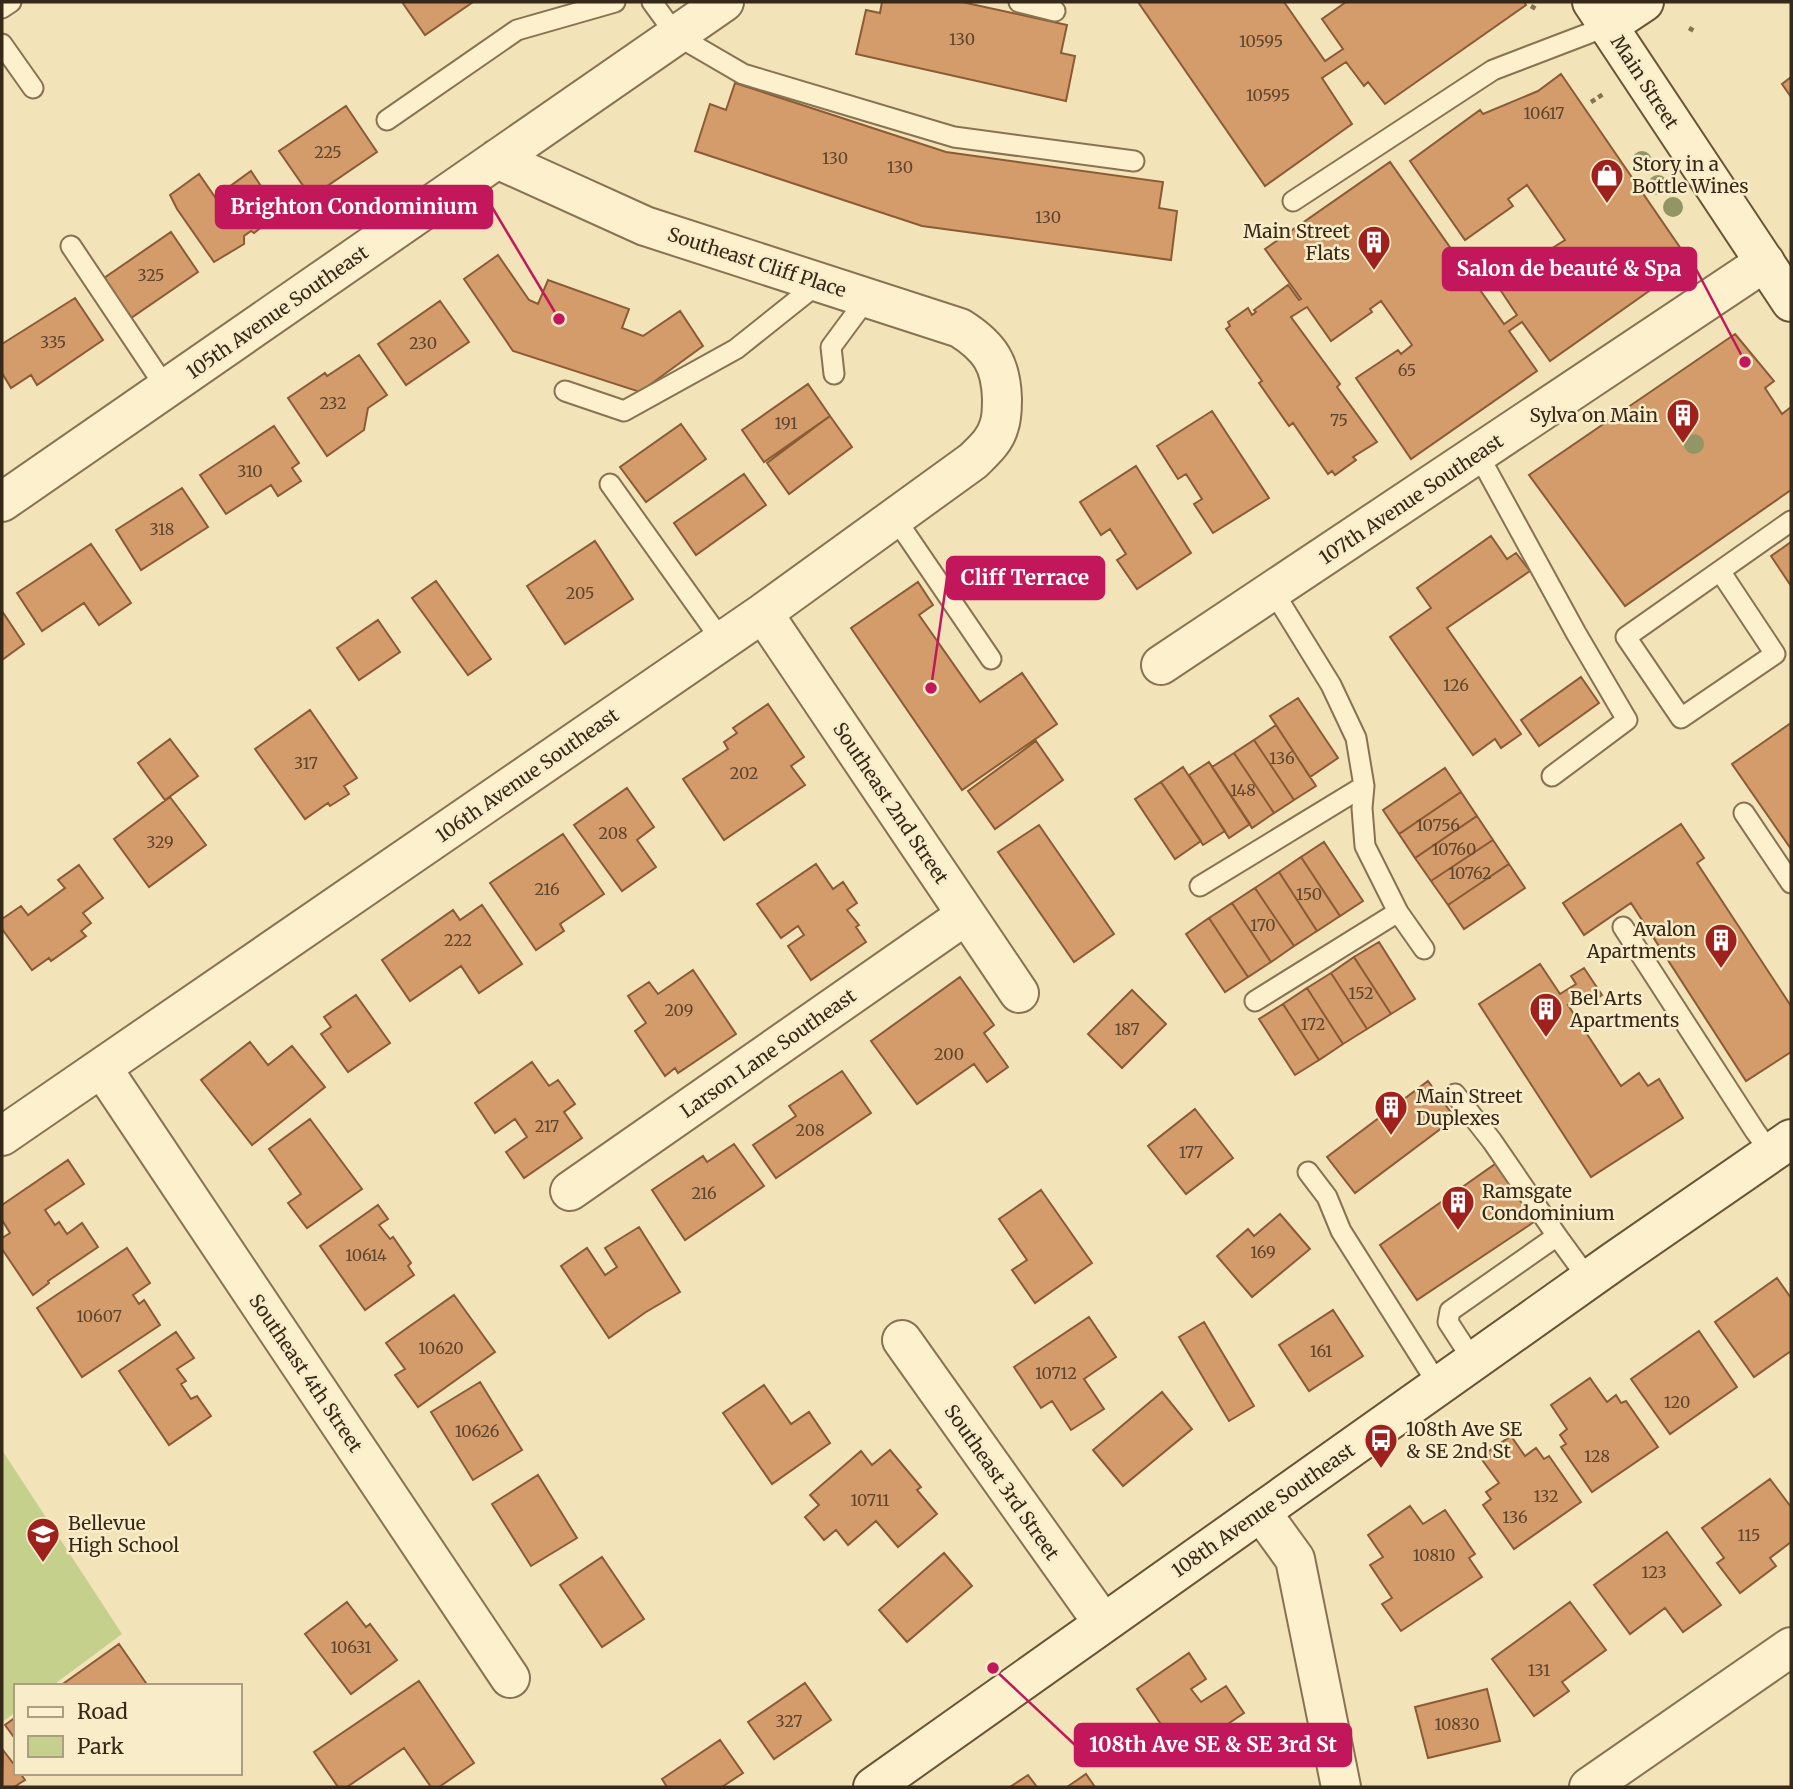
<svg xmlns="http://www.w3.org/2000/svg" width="1793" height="1789" viewBox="0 0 1793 1789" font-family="Merriweather,serif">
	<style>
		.green { fill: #c6d08d }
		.building { fill: #d49b6b; stroke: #8b5b36; stroke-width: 2 }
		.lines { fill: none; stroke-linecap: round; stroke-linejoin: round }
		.lane-casing { stroke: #897252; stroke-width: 23 }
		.street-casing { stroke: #897252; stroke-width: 42 }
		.secondary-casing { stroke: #6b5336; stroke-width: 42 }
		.path { stroke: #897252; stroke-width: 4.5; stroke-dasharray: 5 3.5; stroke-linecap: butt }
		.lane { stroke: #fcf0cd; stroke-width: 19 }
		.street { stroke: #fcf0cd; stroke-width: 38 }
		.secondary { stroke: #fcf0cd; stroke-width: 38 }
		.tree { fill: #939564 }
		.labels { text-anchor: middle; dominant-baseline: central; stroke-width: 5; stroke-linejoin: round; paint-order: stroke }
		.number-label { font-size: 16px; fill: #5e462e }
		.street-label { font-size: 19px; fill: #372919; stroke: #f9edc9 }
		.poi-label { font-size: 19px; fill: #372919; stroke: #f9edc9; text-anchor: start }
		.leader { fill: none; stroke: #c2185b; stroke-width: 2.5 }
		.callout-dot { fill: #c2185b; stroke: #f9edc9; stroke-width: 2.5 }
		.callout { fill: #c2185b; stroke: #c2185b; stroke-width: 2.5 }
		.callout-label { font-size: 21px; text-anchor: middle; font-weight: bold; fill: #fff }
	</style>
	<rect width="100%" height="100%" fill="#f2e3b9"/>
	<path class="green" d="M2,1450L122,1634L52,1686H16V1712L2,1722Z"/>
	<path class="building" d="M402,2H473L425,35Z
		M882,2H962L1067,25L1061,53L1075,56L1066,101L856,54L866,10L880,13Z
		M1138,2H1284L1325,61L1343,49L1322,19L1346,2H1524L1526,5L1385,104L1368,82L1364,86L1346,62L1322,78L1352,124L1265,186Z
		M1561,74L1690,262L1550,361L1522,322L1509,331L1537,371L1411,459L1356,378L1398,350L1401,354L1412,345L1381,301L1370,309L1372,312L1331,341L1307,307L1291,317L1340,384L1337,387L1377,442L1353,457L1356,460L1335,475L1332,471L1328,474L1293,423L1289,426L1259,383L1262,381L1226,329L1230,326L1228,322L1248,308L1252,315L1256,312L1254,310L1288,285L1299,300L1301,299L1265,249L1390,162L1504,324L1517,315L1495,282L1543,249L1546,252L1565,240L1527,185L1508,199L1513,206L1465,240L1410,161L1480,110L1483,114L1538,91Z
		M1791,77V97L1782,84Z
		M735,83L946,152L1163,182L1159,208L1177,211L1171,260L922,226L695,151L710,104L726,110Z
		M346,106L377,152L311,197L279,151Z
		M251,171L278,212L263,222V226L254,233L251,231L244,236V244L214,262L177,209L170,195L199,174L215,197Z
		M171,232L198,272L131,318L104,278Z
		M498,255L529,300L538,304L548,280L629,309L622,328L643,336L680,311L703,346L640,392L513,351L464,279Z
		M75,298L103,340L37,385L31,375L11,388L2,373V344Z
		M440,301L469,342L406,385L378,344Z
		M1735,334L1774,381L1765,388L1782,414L1791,407V490L1625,606L1529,475Z
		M359,355L387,395L368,408L364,430L327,456L288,398L325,373L327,376Z
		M808,384L830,416L764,462L742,430Z
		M1212,411L1269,498L1213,533L1194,504L1202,499L1186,474L1178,479L1157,446Z
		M830,416L852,447L789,494L767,463Z
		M681,424L706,459L646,502L620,467Z
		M274,426L299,463L292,468L301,481L278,496L271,485L226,514L200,475Z
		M1136,466L1191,553L1137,589L1117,560L1126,554L1110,529L1101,535L1080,502Z
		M744,474L766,505L696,555L674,523Z
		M182,488L208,527L141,570L116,530Z
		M1491,536L1507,559L1516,553L1530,571L1447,628L1521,734L1501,748L1495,739L1473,755L1390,637L1431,608L1417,588Z
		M595,541L633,599L565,644L527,586Z
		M1791,542V586L1771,556Z
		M91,544L131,603L99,625L84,603L42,631L17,593Z
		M436,581L491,659L468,675L412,598Z
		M918,582L933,605L919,615L980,702L1022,673L1057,724L962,790L851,628Z
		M2,611L24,644L2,660Z
		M378,620L400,652L359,680L337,648Z
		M1581,677L1599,703L1539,746L1521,720Z
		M1298,698L1338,758L1310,777L1270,716Z
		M768,704L804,757L791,766L805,785L724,840L683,779L728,749L724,742L737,733L733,728Z
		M310,710L357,778L344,786L349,794L330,806L328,803L305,819L255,749Z
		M1791,723V849L1732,764Z
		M1276,725L1316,786L1294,800L1254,740Z
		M170,739L198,776L165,800L138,763Z
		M1254,740L1294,800L1274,813L1234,753Z
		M1036,741L1063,780L995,829L968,791Z
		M1234,753L1274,813L1252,828L1212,767Z
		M1209,762L1250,824L1229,838L1189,775Z
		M1183,767L1225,831L1203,845L1161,782Z
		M1445,768L1461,792L1399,834L1383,810Z
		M1161,782L1201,841L1175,859L1135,799Z
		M627,788L654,827L637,840L656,867L622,891L574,825Z
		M1461,792L1477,816L1415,858L1399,834Z
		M170,797L206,845L149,887L114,839Z
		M1477,816L1493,840L1431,881L1415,858Z
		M1681,824L1704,858L1697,863L1791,1006V1052L1746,1081L1631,903L1584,935L1563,903Z
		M1039,825L1114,934L1074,962L998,852Z
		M563,834L604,894L560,924L564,931L536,950L490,883Z
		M1493,840L1509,864L1448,905L1431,881Z
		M1324,842L1363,901L1340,916L1301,857Z
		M1301,857L1340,916L1317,931L1279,872Z
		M816,864L833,889L843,882L857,903L847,910L859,925L856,927L866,942L811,980L788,946L804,935L798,926L781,938L757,904Z
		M1509,864L1525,888L1464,929L1448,905Z
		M79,865L103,898L83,913L91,923L81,931L86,936L51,961L49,958L32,970L2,929V919L21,906L28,915L65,888L58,880Z
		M1279,872L1317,931L1294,946L1255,888Z
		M1255,888L1294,946L1271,962L1232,903Z
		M1232,903L1271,962L1248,977L1209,918Z
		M482,905L522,964L479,993L461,966L410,1001L382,960L453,910L460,920Z
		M1209,918L1248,977L1225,992L1186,934Z
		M1379,942L1415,999L1391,1014L1354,957Z
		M1354,957L1391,1014L1367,1029L1331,973Z
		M1540,964L1560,994L1576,984L1571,976L1584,968L1602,995L1590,1004L1584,995L1568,1005L1621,1086L1639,1073L1648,1086L1659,1079L1683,1118L1591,1177L1479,1004Z
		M693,970L736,1034L678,1073L675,1068L665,1076L635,1031L646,1023L628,996L649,982L658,994Z
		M1331,973L1367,1029L1343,1044L1307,988Z
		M960,977L994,1025L984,1033L1008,1067L987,1082L974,1064L917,1104L871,1041Z
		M1307,988L1343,1044L1319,1060L1283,1004Z
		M1132,990L1166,1024L1122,1068L1088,1034Z
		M356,995L390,1043L348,1072L321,1034L331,1027L324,1017Z
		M1283,1004L1319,1060L1295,1075L1259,1019Z
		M250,1042L268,1065L292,1046L325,1087L252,1145L201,1080Z
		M532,1062L549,1086L558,1080L575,1104L564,1112L582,1138L524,1178L506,1152L527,1137L515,1119L495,1133L475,1103Z
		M842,1071L871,1113L776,1178L753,1145L796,1116L789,1106Z
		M1428,1081L1455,1118L1355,1193L1327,1157Z
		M1195,1109L1233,1158L1186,1194L1148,1146Z
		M310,1119L362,1189L307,1228L288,1203L301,1194L269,1149Z
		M734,1144L764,1186L685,1240L652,1190L703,1156L707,1162Z
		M68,1160L84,1184L45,1210L55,1225L59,1222L67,1234L82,1223L98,1247L48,1281L49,1283L33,1295L2,1249V1238L10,1233L2,1220V1205Z
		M1498,1162L1537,1220L1417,1300L1380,1245Z
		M1041,1190L1092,1263L1035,1303L1012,1270L1027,1260L999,1219Z
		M378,1205L388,1219L379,1225L390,1239L393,1237L411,1263L408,1266L414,1275L365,1310L320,1246Z
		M1280,1214L1310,1249L1252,1297L1217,1256L1248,1229L1254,1236Z
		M639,1227L680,1292L646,1312L609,1338L561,1266L587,1248L605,1275L617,1267L605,1248Z
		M127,1248L150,1283L133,1295L139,1304L144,1300L160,1325L82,1377L37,1308Z
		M1777,1278L1791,1298V1351L1754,1377L1715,1322Z
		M454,1295L495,1352L418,1407L395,1375L405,1369L386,1343Z
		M1333,1310L1363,1356L1309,1391L1279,1345Z
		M1089,1317L1116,1357L1084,1379L1104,1409L1071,1430L1052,1401L1041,1408L1014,1367Z
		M1204,1322L1254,1406L1229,1421L1179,1337Z
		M1699,1331L1737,1387L1670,1434L1631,1379Z
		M176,1332L194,1358L177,1369L186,1381L181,1384L191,1399L197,1396L211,1416L169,1445L119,1371Z
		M1590,1378L1607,1402L1616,1395L1621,1403L1626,1401L1658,1447L1592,1492L1561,1447L1566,1444L1560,1435L1567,1429L1551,1405Z
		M480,1382L522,1450L473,1480L431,1412Z
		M764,1385L791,1424L809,1412L830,1443L772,1484L723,1413Z
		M1162,1392L1192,1429L1123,1486L1093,1450Z
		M1511,1436L1525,1456L1536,1448L1544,1459L1549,1456L1581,1502L1514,1549L1483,1505L1491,1499L1486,1492L1499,1483L1480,1457Z
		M890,1450L921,1487L917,1490L937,1514L898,1547L876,1521L848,1545L836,1530L824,1540L805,1517L819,1505L810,1495L861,1451L872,1465Z
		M538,1475L577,1538L531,1566L492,1504Z
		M1770,1479L1791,1507V1542L1770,1558L1776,1566L1740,1593L1717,1563L1724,1558L1702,1528Z
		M1410,1506L1423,1524L1445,1510L1475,1554L1469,1558L1482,1577L1401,1631L1382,1604L1392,1598L1370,1565L1383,1557L1368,1535Z
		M1667,1532L1721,1605L1683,1632L1665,1608L1630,1634L1594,1585Z
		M944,1553L972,1586L907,1642L879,1610Z
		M602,1557L644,1619L602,1647L560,1585Z
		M347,1602L366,1627L370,1624L397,1660L351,1694L305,1634Z
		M1570,1602L1606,1650L1562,1682L1569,1691L1534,1716L1492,1659Z
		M119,1644L148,1686H60Z
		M1189,1653L1206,1679L1191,1689L1201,1702L1226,1686L1244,1713L1182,1755L1137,1689Z
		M419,1681L474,1763L439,1787H431L404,1748L347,1787H338L314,1752Z
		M805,1683L831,1720L774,1759L748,1722Z
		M1487,1689L1500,1741L1428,1758L1415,1707Z
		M16,1717V1740L5,1725Z
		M720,1740L743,1773L722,1787H667L662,1779Z
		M3,1750L16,1767V1773H20L25,1780L14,1787H2Z
		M1086,1774L1095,1787H1067Z
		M1028,1775L1037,1787H1010Z"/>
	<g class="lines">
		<defs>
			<path id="lane" d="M652,2L676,35L743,74L954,137L1134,161
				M1019,2L1055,11
				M2,8L11,2
				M2,44L33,88
				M387,120L517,30L615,2
				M1293,201L1493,70L1608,26
				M71,246L166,388
				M834,374L831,347L868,297
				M565,391L624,411L736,349L820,282
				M1478,454L1576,633L1627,720L1552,776
				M610,484L722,641
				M895,518L991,659
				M1720,571L1775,654L1681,718L1626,637L1791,521
				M1273,591L1331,685L1356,738L1364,786L1362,808L1365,846L1398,912L1424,949
				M1744,813L1791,883
				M1200,886L1364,786
				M1623,927L1755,1131L1771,1153
				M1255,1001L1398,912
				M1455,1094L1492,1141L1557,1236
				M1308,1172L1327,1197L1341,1231L1439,1386
				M1474,1362L1448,1322L1450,1311L1557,1236L1589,1280"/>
			<path id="street" d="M2,502L724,2
				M763,613L1019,993
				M1161,665L1765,262
				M102,1068L510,1678
				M2,1136L763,613L973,461C983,451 995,441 999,426C1002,418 1002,408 1002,399C1001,364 990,347 960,328L645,226L497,159
				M570,1191L966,915
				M902,1340L1103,1623
				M1261,1512L1295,1559L1341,1787
				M1589,1787L1791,1647"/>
			<path id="secondary" d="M1592,2L1791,302
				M1608,26L1644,2
				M873,1787L1613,1262L1791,1139"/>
		</defs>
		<use href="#lane" class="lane-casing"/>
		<use href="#street" class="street-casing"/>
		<use href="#secondary" class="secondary-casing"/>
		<path class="path" d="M1531,6L1538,10
			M1689,28L1696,32
			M1591,102L1605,93"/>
		<use href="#lane" class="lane"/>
		<use href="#street" class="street"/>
		<use href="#secondary" class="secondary"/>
	</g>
	<g class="tree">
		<circle cx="1642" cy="161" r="10"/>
		<circle cx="1658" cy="185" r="10"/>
		<circle cx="1673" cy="207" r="10"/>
		<circle cx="1694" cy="444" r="10"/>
	</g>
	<defs>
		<symbol id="shop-pin" viewBox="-11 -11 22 30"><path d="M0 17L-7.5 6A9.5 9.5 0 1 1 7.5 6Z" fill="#9e211d" stroke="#f9edc9"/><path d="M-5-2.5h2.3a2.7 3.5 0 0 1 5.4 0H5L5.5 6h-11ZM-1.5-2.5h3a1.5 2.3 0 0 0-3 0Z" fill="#fff"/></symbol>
		<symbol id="building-pin" viewBox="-11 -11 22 30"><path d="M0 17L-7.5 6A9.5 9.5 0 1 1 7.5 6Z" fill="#9e211d" stroke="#f9edc9"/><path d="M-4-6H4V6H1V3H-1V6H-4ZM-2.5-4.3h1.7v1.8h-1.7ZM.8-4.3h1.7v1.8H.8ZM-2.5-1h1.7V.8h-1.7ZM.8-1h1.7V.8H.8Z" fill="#fff"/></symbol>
		<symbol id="bus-pin" viewBox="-11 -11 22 30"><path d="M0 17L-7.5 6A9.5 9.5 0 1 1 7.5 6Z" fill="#9e211d" stroke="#f9edc9"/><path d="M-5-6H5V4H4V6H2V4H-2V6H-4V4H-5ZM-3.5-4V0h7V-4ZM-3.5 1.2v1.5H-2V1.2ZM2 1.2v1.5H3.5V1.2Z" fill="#fff"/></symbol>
		<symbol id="school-pin" viewBox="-11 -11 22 30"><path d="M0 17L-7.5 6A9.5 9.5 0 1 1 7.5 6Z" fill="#9e211d" stroke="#f9edc9"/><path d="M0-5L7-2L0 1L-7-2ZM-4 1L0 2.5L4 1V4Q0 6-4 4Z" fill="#fff"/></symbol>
	</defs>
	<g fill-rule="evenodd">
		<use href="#shop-pin" x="1588" y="156" width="38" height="52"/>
		<use href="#building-pin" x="1355" y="223" width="38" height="52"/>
		<use href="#building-pin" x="1664" y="396" width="38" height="52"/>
		<use href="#building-pin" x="1702" y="921" width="38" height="52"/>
		<use href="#building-pin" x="1527" y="990" width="38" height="52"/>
		<use href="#building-pin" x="1372" y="1088" width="38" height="52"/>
		<use href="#building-pin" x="1439" y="1183" width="38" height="52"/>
		<use href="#bus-pin" x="1362" y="1421" width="38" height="52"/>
		<use href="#school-pin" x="24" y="1515" width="38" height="52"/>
	</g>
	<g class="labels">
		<g class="number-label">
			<text x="962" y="39">130</text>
			<text x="1261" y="41">10595</text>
			<text x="1268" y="95">10595</text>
			<text x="1544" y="113">10617</text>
			<text x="328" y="152">225</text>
			<text x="835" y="158">130</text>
			<text x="900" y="167">130</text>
			<text x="1048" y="217">130</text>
			<text x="151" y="275">325</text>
			<text x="53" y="342">335</text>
			<text x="423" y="343">230</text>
			<text x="1407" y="370">65</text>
			<text x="333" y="403">232</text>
			<text x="1339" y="420">75</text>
			<text x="786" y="423">191</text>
			<text x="250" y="471">310</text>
			<text x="162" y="529">318</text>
			<text x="580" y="593">205</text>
			<text x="1456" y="685">126</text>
			<text x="1282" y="758">136</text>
			<text x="306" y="763">317</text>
			<text x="744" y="773">202</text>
			<text x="1243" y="790">148</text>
			<text x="1438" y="825">10756</text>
			<text x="613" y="833">208</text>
			<text x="160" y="842">329</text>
			<text x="1454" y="849">10760</text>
			<text x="1470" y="873">10762</text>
			<text x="547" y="889">216</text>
			<text x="1309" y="894">150</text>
			<text x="1263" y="925">170</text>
			<text x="458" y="940">222</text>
			<text x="1361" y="993">152</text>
			<text x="679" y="1010">209</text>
			<text x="1313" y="1024">172</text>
			<text x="1127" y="1029">187</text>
			<text x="949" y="1054">200</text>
			<text x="547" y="1126">217</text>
			<text x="810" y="1130">208</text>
			<text x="1191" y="1152">177</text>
			<text x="704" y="1193">216</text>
			<text x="1263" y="1252">169</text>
			<text x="366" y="1255">10614</text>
			<text x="99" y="1316">10607</text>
			<text x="441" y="1348">10620</text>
			<text x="1321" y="1351">161</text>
			<text x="1056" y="1373">10712</text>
			<text x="1677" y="1402">120</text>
			<text x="477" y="1431">10626</text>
			<text x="1597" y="1456">128</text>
			<text x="1546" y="1496">132</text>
			<text x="870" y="1500">10711</text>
			<text x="1515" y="1517">136</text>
			<text x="1749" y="1535">115</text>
			<text x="1434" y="1555">10810</text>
			<text x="1654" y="1572">123</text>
			<text x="351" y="1647">10631</text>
			<text x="1539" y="1670">131</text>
			<text x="789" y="1721">327</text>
			<text x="1457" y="1724">10830</text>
		</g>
		<g class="street-label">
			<text transform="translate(1645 82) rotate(57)">Main Street</text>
			<text transform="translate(757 262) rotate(18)">Southeast Cliff Place</text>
			<text transform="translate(277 312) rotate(-35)">105th Avenue Southeast</text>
			<text transform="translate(1411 499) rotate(-34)">107th Avenue Southeast</text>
			<text transform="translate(527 775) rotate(-35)">106th Avenue Southeast</text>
			<text transform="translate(891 803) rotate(56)">Southeast 2nd Street</text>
			<text transform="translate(768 1053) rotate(-35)">Larson Lane Southeast</text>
			<text transform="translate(306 1373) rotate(56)">Southeast 4th Street</text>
			<text transform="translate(1002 1482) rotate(55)">Southeast 3rd Street</text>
			<text transform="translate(1263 1510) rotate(-35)">108th Avenue Southeast</text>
		</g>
		<g class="poi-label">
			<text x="1632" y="164">Story in a<tspan x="1632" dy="22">Bottle Wines</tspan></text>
			<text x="1350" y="231" text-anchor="end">Main Street<tspan x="1350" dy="22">Flats</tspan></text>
			<text x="1658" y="415" text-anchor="end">Sylva on Main</text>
			<text x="1696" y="929" text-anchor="end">Avalon<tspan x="1696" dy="22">Apartments</tspan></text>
			<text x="1570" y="998">Bel Arts<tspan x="1570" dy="22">Apartments</tspan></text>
			<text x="1416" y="1096">Main Street<tspan x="1416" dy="22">Duplexes</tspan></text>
			<text x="1482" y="1191">Ramsgate<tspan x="1482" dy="22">Condominium</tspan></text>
			<text x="1406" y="1429">108th Ave SE<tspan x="1406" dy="22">&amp; SE 2nd St</tspan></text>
			<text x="68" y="1523">Bellevue<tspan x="68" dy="22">High School</tspan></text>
		</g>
	</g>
	<path class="leader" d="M559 319L492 207M1745 362L1696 269M931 688L947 578M993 1668L1075 1745"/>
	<g class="callout-dot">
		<circle cx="559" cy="319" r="7"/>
		<circle cx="1745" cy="362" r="7"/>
		<circle cx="931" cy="688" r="7"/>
		<circle cx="993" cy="1668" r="7"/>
	</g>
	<g class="callout">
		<rect x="216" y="186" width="276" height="42" rx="7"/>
		<rect x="1443" y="248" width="253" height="42" rx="7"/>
		<rect x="947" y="557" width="157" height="42" rx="7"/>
		<rect x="1075" y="1724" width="276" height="42" rx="7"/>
	</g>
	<g class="callout-label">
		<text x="354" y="214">Brighton Condominium</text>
		<text x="1569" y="276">Salon de beauté &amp; Spa</text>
		<text x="1025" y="585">Cliff Terrace</text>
		<text x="1213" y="1752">108th Ave SE &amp; SE 3rd St</text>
	</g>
	<rect width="1793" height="1789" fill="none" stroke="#372919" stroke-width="7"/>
	<rect x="14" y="1684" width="228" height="91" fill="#f9edc9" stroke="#ab9f83" stroke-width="2"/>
	<rect x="28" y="1707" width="35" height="10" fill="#fcf0cd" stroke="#ab9f83" stroke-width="2"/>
	<text x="77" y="1719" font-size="21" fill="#372919">Road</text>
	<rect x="28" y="1736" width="35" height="21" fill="#c6d08d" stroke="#ab9f83" stroke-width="2"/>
	<text x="77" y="1754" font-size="21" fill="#372919">Park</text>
</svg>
